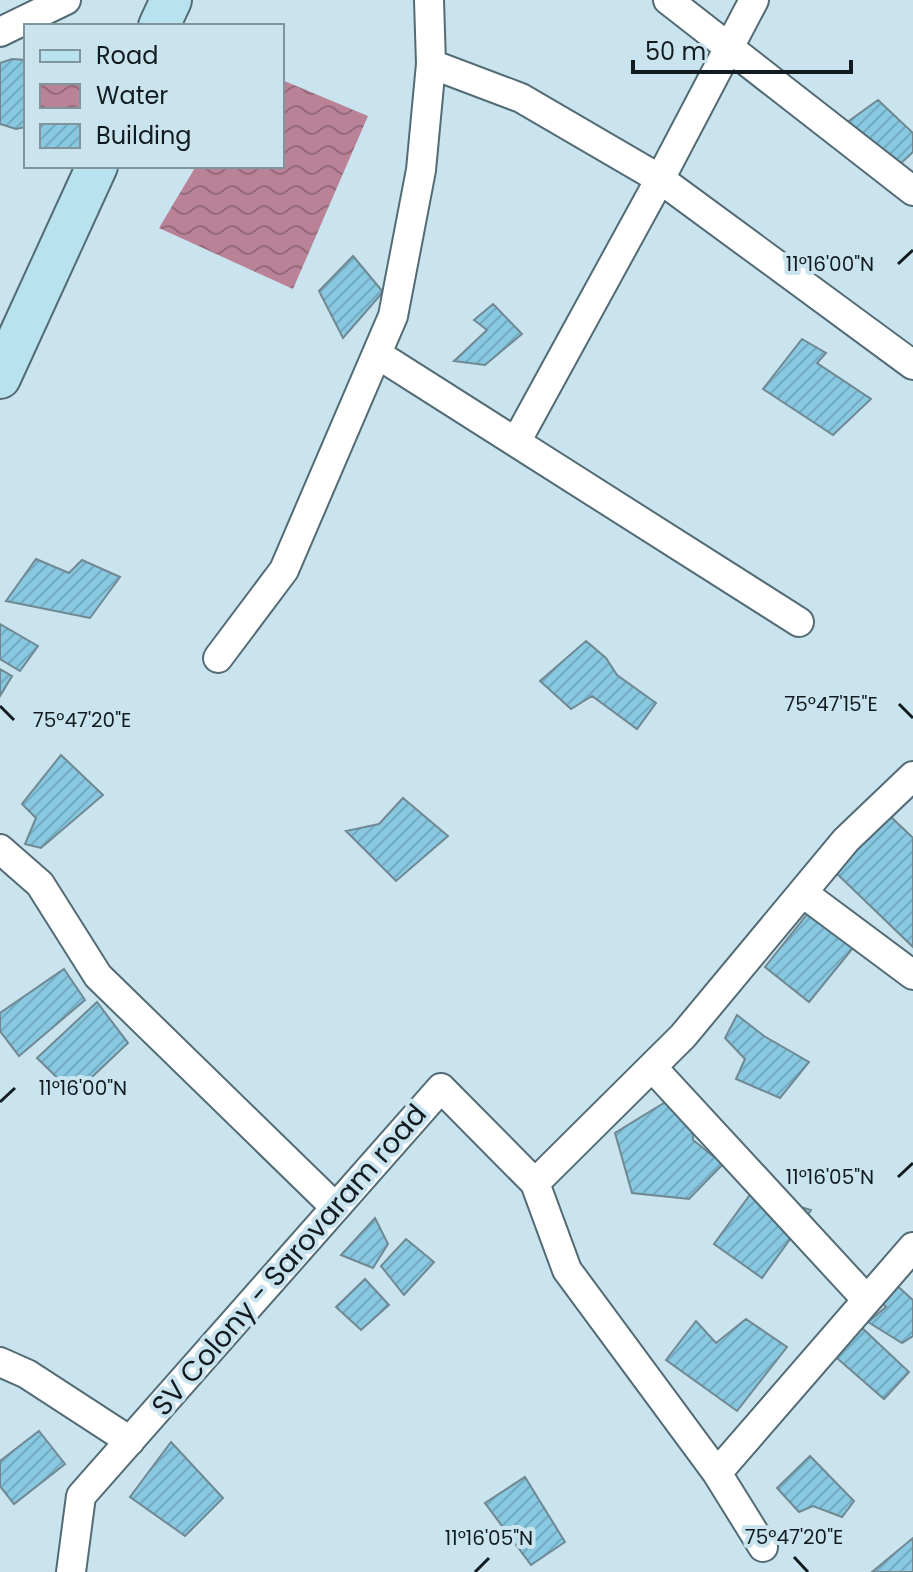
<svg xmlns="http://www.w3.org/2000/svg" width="913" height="1572" viewBox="0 0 913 1572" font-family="Poppins,sans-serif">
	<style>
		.water { fill: url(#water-waves) }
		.building { fill: url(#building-hatch); stroke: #708892; stroke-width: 2 }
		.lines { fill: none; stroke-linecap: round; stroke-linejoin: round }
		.minor-casing { stroke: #536b74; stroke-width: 32 }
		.secondary-casing { stroke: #536b74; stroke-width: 44 }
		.minor { stroke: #fff; stroke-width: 28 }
		.secondary { stroke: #b7e2ee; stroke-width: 40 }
		.ticks { fill: none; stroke: #121b1f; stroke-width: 3 }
		.labels { text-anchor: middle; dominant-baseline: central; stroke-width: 8; stroke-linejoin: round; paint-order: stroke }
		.street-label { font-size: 28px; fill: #121b1f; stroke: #c9e4ee }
		.ticks-label { font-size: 20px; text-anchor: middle; fill: #121b1f; stroke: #c9e4ee; stroke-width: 8; stroke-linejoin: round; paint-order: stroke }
	</style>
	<defs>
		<pattern id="water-waves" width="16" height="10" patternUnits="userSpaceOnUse" patternTransform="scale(2)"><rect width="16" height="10" fill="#ba8297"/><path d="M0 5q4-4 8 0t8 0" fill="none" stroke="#966a7b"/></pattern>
		<pattern id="building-hatch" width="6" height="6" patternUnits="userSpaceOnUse" patternTransform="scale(2)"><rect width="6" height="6" fill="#88c8e1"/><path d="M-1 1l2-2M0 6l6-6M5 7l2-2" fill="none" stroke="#74abc1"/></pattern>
	</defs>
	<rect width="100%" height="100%" fill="#c9e4ee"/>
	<path class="water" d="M282,80L368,116L293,289L159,228L196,166H282Z"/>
	<path class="building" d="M12,59L26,60V127L16,129L0,124V63Z
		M878,100L913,133V152L896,168L846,123Z
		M353,256L383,292L343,338L319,291Z
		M493,304L522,334L485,365L454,361L487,330L474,320Z
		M802,339L826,353L817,363L871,399L833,435L763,389Z
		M36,559L69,573L82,560L120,577L90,618L6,601Z
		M0,624L38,646L20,671L0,659Z
		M586,641L606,658L617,675L656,703L637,729L592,696L571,709L540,681Z
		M0,669L12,676L0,696Z
		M61,755L103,795L41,848L25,844L36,818L22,804Z
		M403,798L448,836L396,881L346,831L379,824Z
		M889,815L913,838V947L832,869Z
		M809,912L853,948L809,1002L765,967Z
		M64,969L85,1000L19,1056L0,1031V1013Z
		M97,1002L128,1043L74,1094L37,1058Z
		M737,1015L764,1036L809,1062L780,1098L736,1079L745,1059L725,1038Z
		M690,1087L693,1140L723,1164L689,1199L632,1193L615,1133Z
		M752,1192L811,1210L762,1278L714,1244Z
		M375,1218L388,1244L373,1268L341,1255Z
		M406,1239L434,1262L404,1295L381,1266Z
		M365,1279L389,1305L361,1330L336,1307Z
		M894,1283L913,1300V1336L902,1343L868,1322L886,1307L876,1296Z
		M746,1319L787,1347L737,1411L666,1360L696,1321L716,1343Z
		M859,1325L909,1372L884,1399L830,1352Z
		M39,1431L65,1464L14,1504L0,1486V1461Z
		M171,1442L223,1498L185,1536L130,1497Z
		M810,1456L854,1501L842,1517L813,1506L799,1512L777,1488Z
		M525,1477L565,1542L531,1565L485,1503Z
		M913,1538V1572H872Z"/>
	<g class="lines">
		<defs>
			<path id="minor" d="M668,0L913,191
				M0,32L66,0
				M431,64L521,98L660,179L913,365
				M377,354L799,622
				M516,442L660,179L754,0
				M218,658L284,570L393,316L421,170L431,64L429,0
				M0,849L40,884L98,976L335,1207
				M803,893L913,975
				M652,1067L867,1300
				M535,1183L567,1270L717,1473L763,1547
				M0,1362L27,1374L130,1441
				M717,1473L913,1247
				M71,1572L81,1496L441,1088L535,1183L683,1036L846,840L913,776"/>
			<path id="secondary" d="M159,26L171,0
				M0,378L97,166"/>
		</defs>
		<use href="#minor" class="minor-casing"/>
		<use href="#secondary" class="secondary-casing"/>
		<use href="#minor" class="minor"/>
		<use href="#secondary" class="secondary"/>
	</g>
	<path class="ticks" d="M898,264L913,250M899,704L913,718M0,706L14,720M0,1102L15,1088M898,1177L913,1163M794,1557L808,1572M475,1572L489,1558"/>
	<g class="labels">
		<g class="street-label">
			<text transform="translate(289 1260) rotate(-49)">SV Colony - Sarovaram road</text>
		</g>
	</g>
	<g class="ticks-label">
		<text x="830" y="271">11°16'00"N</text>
		<text x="831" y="711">75°47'15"E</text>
		<text x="82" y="727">75°47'20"E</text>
		<text x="83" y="1095">11°16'00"N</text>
		<text x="830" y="1184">11°16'05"N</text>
		<text x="794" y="1544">75°47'20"E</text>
		<text x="489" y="1545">11°16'05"N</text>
	</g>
	<rect x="24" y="24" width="260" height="144" fill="#c9e4ee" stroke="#80949b" stroke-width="2"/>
	<rect x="40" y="50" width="40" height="12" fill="#b7e2ee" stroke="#80949b" stroke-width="2"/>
	<text x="96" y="64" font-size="24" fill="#121b1f">Road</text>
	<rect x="40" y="84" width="40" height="24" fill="url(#water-waves)" stroke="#80949b" stroke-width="2"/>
	<text x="96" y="104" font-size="24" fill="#121b1f">Water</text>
	<rect x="40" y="124" width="40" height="24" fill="url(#building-hatch)" stroke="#80949b" stroke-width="2"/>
	<text x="96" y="144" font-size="24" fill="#121b1f">Building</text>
	<path d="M633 60v12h218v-12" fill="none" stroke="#121b1f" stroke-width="4"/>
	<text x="645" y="60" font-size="24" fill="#121b1f" stroke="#c9e4ee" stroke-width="6" paint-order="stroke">50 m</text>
</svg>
